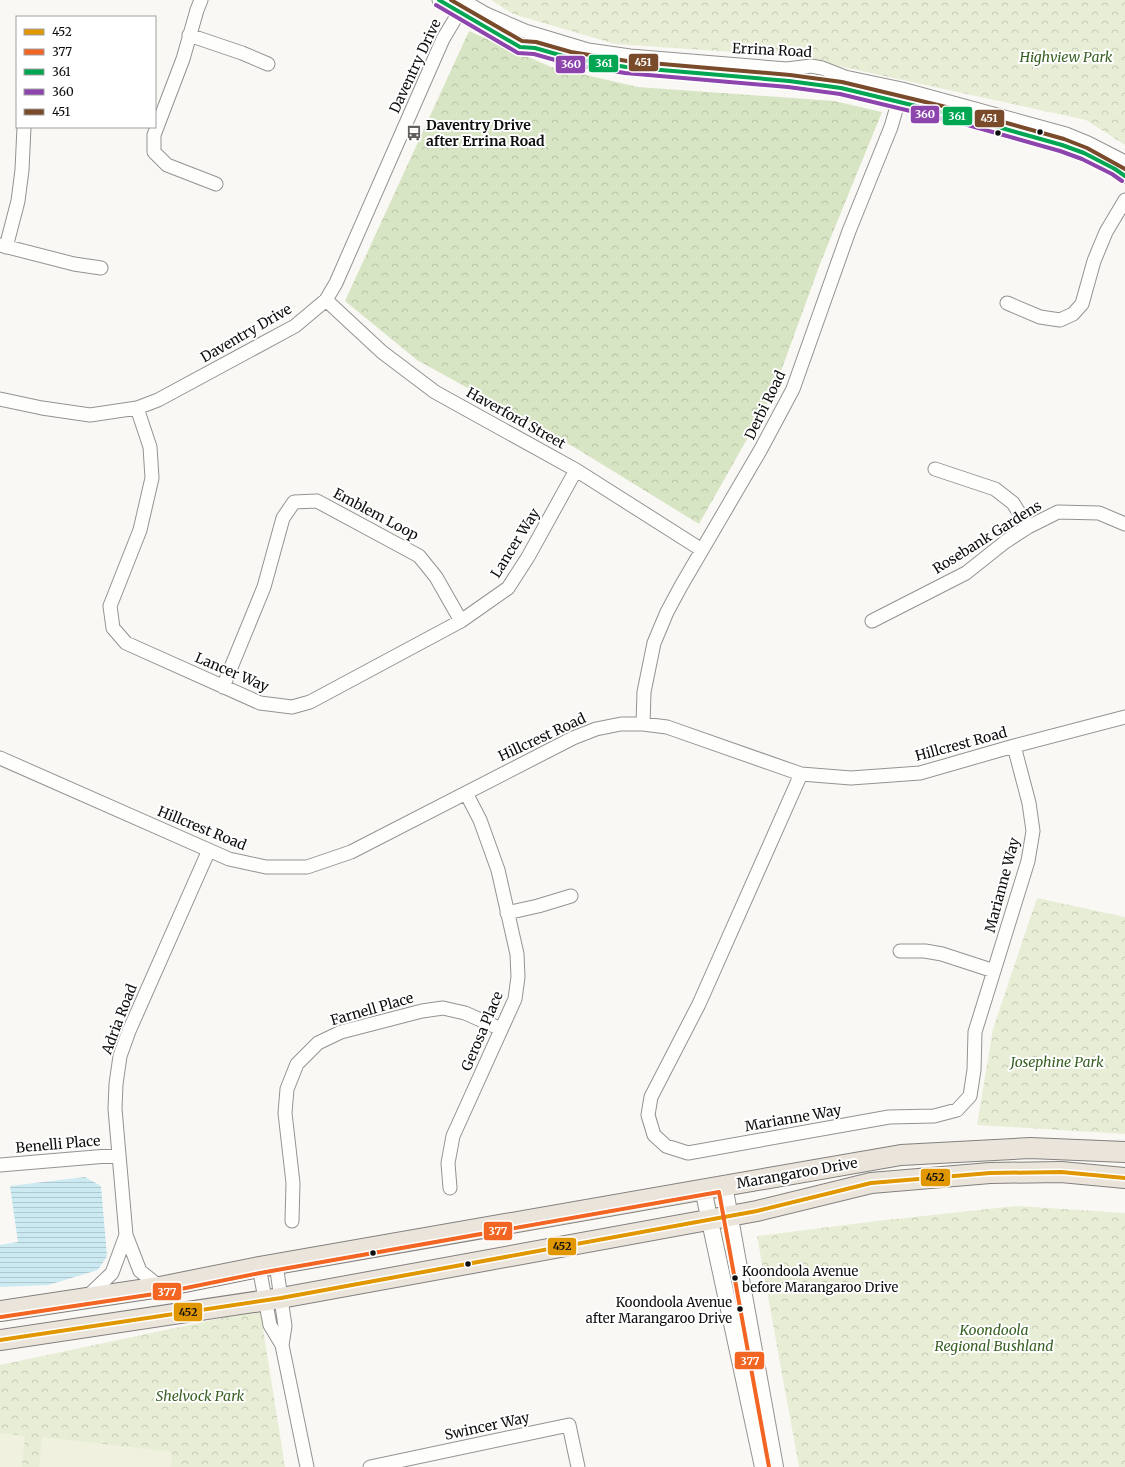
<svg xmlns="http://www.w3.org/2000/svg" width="1125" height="1467" viewBox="0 0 1125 1467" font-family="Merriweather,serif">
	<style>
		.forest { fill: url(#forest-crowns) }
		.park { fill: url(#park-crowns) }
		.pitch { fill: #f0f2df }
		.water { fill: url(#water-rules) }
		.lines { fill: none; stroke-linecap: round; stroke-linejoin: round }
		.minor-casing { stroke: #949392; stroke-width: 15 }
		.tertiary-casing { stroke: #949392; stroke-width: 18 }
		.primary-casing { stroke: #82817f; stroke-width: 22 }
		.minor { stroke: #fefefd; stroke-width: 13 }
		.tertiary { stroke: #fefefd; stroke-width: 16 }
		.primary { stroke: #ebe4da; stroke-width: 20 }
		.bus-1-casing { stroke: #fff; stroke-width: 7 }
		.bus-2-casing { stroke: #fff; stroke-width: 7 }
		.bus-3-casing { stroke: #fff; stroke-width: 7 }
		.bus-4-casing { stroke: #fff; stroke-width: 7 }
		.bus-5-casing { stroke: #fff; stroke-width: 7 }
		.bus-1 { stroke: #e09701; stroke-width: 4 }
		.bus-2 { stroke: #f26522; stroke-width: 4 }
		.bus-3 { stroke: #00a651; stroke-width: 4 }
		.bus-4 { stroke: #8e44ad; stroke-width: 4 }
		.bus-5 { stroke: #7a4b2a; stroke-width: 4 }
		.bus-dot { fill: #0e0e0e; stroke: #fff; stroke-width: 1.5 }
		.labels { text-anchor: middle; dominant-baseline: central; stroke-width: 4; stroke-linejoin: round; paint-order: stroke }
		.bus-label { font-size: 13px; fill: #0e0e0e; stroke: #fff; text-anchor: start }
		.street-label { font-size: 14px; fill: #0e0e0e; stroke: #fff }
		.park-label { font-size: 14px; font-style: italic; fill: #386123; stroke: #fff }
		.poi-label { font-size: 14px; font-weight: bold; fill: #0e0e0e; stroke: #fff; text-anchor: start }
		.line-badge { stroke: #fff; stroke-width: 1.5 }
		.badge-label { font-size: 11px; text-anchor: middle; font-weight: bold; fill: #fff }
		.pale-badge-label { font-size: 11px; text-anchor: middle; font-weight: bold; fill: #111 }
	</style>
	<defs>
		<pattern id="forest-crowns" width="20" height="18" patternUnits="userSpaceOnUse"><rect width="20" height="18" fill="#d8e5c4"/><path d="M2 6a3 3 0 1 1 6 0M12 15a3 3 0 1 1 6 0" fill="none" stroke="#b8c3a7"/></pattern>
		<pattern id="park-crowns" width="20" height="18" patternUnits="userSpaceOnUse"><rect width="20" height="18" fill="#e7eed5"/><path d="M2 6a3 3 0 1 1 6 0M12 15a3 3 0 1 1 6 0" fill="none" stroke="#c5cbb6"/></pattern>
		<pattern id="water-rules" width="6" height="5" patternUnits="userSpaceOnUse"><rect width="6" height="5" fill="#cceaf2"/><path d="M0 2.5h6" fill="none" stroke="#aec8ce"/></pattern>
	</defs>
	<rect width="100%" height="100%" fill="#faf8f4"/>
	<path class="forest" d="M469,31L551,67L638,87L834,101L882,112L820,264L773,393L699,524L574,447L417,360L345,301Z"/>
	<path class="park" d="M491,0H1125V145L1086,120L793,56L615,44L513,14Z
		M1037,898L1125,917V1134L977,1125L993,1029Z
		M1016,1206L1125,1213V1467H799L757,1236L877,1221Z
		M260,1310L285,1467H0V1365Z"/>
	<path class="pitch" d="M0,1433L25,1436L22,1467H0Z
		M42,1437L172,1452L171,1467H39Z"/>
	<path class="water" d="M85,1177L101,1186L107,1256L98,1270L48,1285L0,1287V1245L18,1242L10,1186Z"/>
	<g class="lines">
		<defs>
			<path id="minor" d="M201,0L197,10L183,59L154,135V152L167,165L216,184
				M439,0L508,41L520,47L535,48L570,58L626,67L789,81L841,88L966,118L1062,145L1084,153L1115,169L1125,176
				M462,0L486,14L525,31L588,50L630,56L787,69L811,66L822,68L845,77L902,89L1066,134L1088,143L1125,162
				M189,35L242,53L268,64
				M0,245L74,264L101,268
				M6,247L18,201L22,170L24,127
				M326,300L382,352L435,392L576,470L702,550
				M1007,303L1040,317L1060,320L1073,314L1082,304L1094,261L1106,232L1125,200
				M0,399L42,408L90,415L137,408L158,400L295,326L326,300L336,283L443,39L464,4
				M137,408L150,447L152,478L140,530L110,606L113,628L126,643L260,703L292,707L310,702L461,621L508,588L528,557L576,470
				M935,469L995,489L1013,503L1028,527
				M872,621L966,573L1005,542L1028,527L1058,512L1099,513L1125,524
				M223,687L264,587L283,518L294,502L317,501L419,556L436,577L461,621
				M643,724L644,692L654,643L667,612L681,586L761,449L793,389L849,231L891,127L902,89
				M0,758L229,859L266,867H307L351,852L573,738L596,729L621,724H643L667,727L801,774L851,778L920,773L1014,746L1125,717
				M801,774L699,1004L651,1097L648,1115L654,1135L666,1146L688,1153L889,1117L934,1116L957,1110L970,1096L974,1070L975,1032L1028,861L1033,831L1029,803L1014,746
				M507,913L538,906L571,896
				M900,951H925L942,954L994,971
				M0,1165L119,1155
				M450,1188L448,1163L453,1136L515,999L518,977L517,954L498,870L480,820L466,793
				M292,1221L293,1183L285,1113L287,1089L297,1064L318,1043L341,1032L422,1011L443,1008L465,1013L501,1029
				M276,1264L285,1326L282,1345
				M259,1267L270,1325L282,1345L307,1467
				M160,1287L140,1271L126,1235L115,1109L116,1084L120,1056L129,1031L209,850
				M86,1298L112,1273L126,1235
				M370,1467L569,1425L578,1467"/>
			<path id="tertiary" d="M724,1185L775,1467
				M703,1189L763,1467"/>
			<path id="primary" d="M0,1311L160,1287L259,1267L901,1155L1030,1148L1125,1152
				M0,1340L281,1298L757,1211L871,1183L990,1173L1061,1172L1125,1178"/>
		</defs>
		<use href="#minor" class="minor-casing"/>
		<use href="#tertiary" class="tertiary-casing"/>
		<use href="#primary" class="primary-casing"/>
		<use href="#minor" class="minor"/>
		<use href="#tertiary" class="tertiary"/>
		<use href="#primary" class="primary"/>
		<defs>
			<path id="bus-1" d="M0,1340L281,1298L757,1211L871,1183L990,1173L1061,1172L1125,1178"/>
			<path id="bus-2" d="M1,1317L161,1293L260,1273L719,1192L769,1467"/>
			<path id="bus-3" d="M439,0L520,47L535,48L570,58L626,67L789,81L841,88L966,118L1062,145L1084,153L1115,169L1125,176"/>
			<path id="bus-4" d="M436,5L518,53L534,54L569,64L625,73L788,87L840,94L964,124L1060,151L1082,159L1112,174L1122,181"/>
			<path id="bus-5" d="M451,0L522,41L536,42L571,52L627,61L790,75L842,82L967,112L1064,139L1087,148L1125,169"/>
		</defs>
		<use href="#bus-1" class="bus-1-casing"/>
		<use href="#bus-2" class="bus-2-casing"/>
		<use href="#bus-3" class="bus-3-casing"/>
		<use href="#bus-4" class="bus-4-casing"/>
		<use href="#bus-5" class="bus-5-casing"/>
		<use href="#bus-1" class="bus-1"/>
		<use href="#bus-2" class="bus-2"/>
		<use href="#bus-3" class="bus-3"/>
		<use href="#bus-4" class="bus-4"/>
		<use href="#bus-5" class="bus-5"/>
	</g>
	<defs>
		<symbol id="bus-bare" viewBox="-9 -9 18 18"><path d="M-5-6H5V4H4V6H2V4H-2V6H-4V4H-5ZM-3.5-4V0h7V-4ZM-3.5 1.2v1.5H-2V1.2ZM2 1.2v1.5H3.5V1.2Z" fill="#61605e" stroke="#fff" stroke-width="2.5" paint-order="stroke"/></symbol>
	</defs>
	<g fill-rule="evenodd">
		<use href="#bus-bare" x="403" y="122" width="22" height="22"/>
	</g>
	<g class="bus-dot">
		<circle cx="1040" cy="132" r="3.5"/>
		<circle cx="998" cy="133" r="3.5"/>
		<circle cx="373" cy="1253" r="3.5"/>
		<circle cx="468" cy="1264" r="3.5"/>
		<circle cx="735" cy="1278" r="3.5"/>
		<circle cx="740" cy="1309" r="3.5"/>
	</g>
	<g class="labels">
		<g class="bus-label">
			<text x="742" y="1271">Koondoola Avenue<tspan x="742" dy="16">before Marangaroo Drive</tspan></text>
			<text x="732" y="1302" text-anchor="end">Koondoola Avenue<tspan x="732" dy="16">after Marangaroo Drive</tspan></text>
		</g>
		<g class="street-label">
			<text transform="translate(772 50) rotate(3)">Errina Road</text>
			<text transform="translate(415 66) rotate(-65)">Daventry Drive</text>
			<text transform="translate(246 333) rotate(-30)">Daventry Drive</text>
			<text transform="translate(765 405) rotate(-64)">Derbi Road</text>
			<text transform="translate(516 418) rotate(29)">Haverford Street</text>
			<text transform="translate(376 514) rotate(28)">Emblem Loop</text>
			<text transform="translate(987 537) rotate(-32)">Rosebank Gardens</text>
			<text transform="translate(515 543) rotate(-58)">Lancer Way</text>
			<text transform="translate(232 672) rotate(23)">Lancer Way</text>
			<text transform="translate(542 737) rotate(-25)">Hillcrest Road</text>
			<text transform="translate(961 744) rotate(-15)">Hillcrest Road</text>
			<text transform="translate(202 828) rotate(22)">Hillcrest Road</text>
			<text transform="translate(1002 885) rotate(-75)">Marianne Way</text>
			<text transform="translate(372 1009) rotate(-16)">Farnell Place</text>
			<text transform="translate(119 1019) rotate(-69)">Adria Road</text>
			<text transform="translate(482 1031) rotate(-67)">Gerosa Place</text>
			<text transform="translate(793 1118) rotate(-10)">Marianne Way</text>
			<text transform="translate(58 1144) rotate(-5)">Benelli Place</text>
			<text transform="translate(797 1173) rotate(-10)">Marangaroo Drive</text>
			<text transform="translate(487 1426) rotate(-12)">Swincer Way</text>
		</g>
		<g class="park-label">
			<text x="1066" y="57">Highview Park</text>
			<text x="1057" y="1062">Josephine Park</text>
			<text x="994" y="1330">Koondoola<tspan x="994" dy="16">Regional Bushland</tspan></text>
			<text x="200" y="1396">Shelvock Park</text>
		</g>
		<g class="poi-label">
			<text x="426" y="125">Daventry Drive<tspan x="426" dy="16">after Errina Road</tspan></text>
		</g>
	</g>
	<g class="line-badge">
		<rect x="628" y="53" width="31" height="19" rx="4" fill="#7a4b2a"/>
		<rect x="588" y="54" width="31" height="19" rx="4" fill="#00a651"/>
		<rect x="555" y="55" width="31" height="19" rx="4" fill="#8e44ad"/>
		<rect x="910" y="105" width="30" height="19" rx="4" fill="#8e44ad"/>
		<rect x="942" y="106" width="31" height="20" rx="4" fill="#00a651"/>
		<rect x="974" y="109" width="31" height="19" rx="4" fill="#7a4b2a"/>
		<rect x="920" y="1168" width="31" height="19" rx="4" fill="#e09701"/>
		<rect x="483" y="1221" width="30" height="20" rx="4" fill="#f26522"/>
		<rect x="547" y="1237" width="30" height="19" rx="4" fill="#e09701"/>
		<rect x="152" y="1282" width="30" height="19" rx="4" fill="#f26522"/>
		<rect x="173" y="1302" width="30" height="20" rx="4" fill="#e09701"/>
		<rect x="734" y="1351" width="31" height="19" rx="4" fill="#f26522"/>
	</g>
	<g class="badge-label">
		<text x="643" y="66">451</text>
		<text x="604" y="67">361</text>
		<text x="571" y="68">360</text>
		<text x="925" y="118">360</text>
		<text x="957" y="120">361</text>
		<text x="989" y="122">451</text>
		<text x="498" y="1235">377</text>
		<text x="167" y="1296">377</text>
		<text x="750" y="1365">377</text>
	</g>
	<g class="pale-badge-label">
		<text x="935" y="1181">452</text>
		<text x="562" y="1250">452</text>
		<text x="188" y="1316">452</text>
	</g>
	<rect x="16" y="16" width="140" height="112" fill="#ffffff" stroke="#9f9f9f"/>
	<rect x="24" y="29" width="20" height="6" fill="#e09701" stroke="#9f9f9f"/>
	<text x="52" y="36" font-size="12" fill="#0e0e0e">452</text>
	<rect x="24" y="49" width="20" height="6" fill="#f26522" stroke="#9f9f9f"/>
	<text x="52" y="56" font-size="12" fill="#0e0e0e">377</text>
	<rect x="24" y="69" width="20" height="6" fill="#00a651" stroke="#9f9f9f"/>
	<text x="52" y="76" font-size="12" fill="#0e0e0e">361</text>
	<rect x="24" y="89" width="20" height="6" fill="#8e44ad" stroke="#9f9f9f"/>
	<text x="52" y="96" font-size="12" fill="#0e0e0e">360</text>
	<rect x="24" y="109" width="20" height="6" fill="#7a4b2a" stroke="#9f9f9f"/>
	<text x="52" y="116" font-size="12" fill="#0e0e0e">451</text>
</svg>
